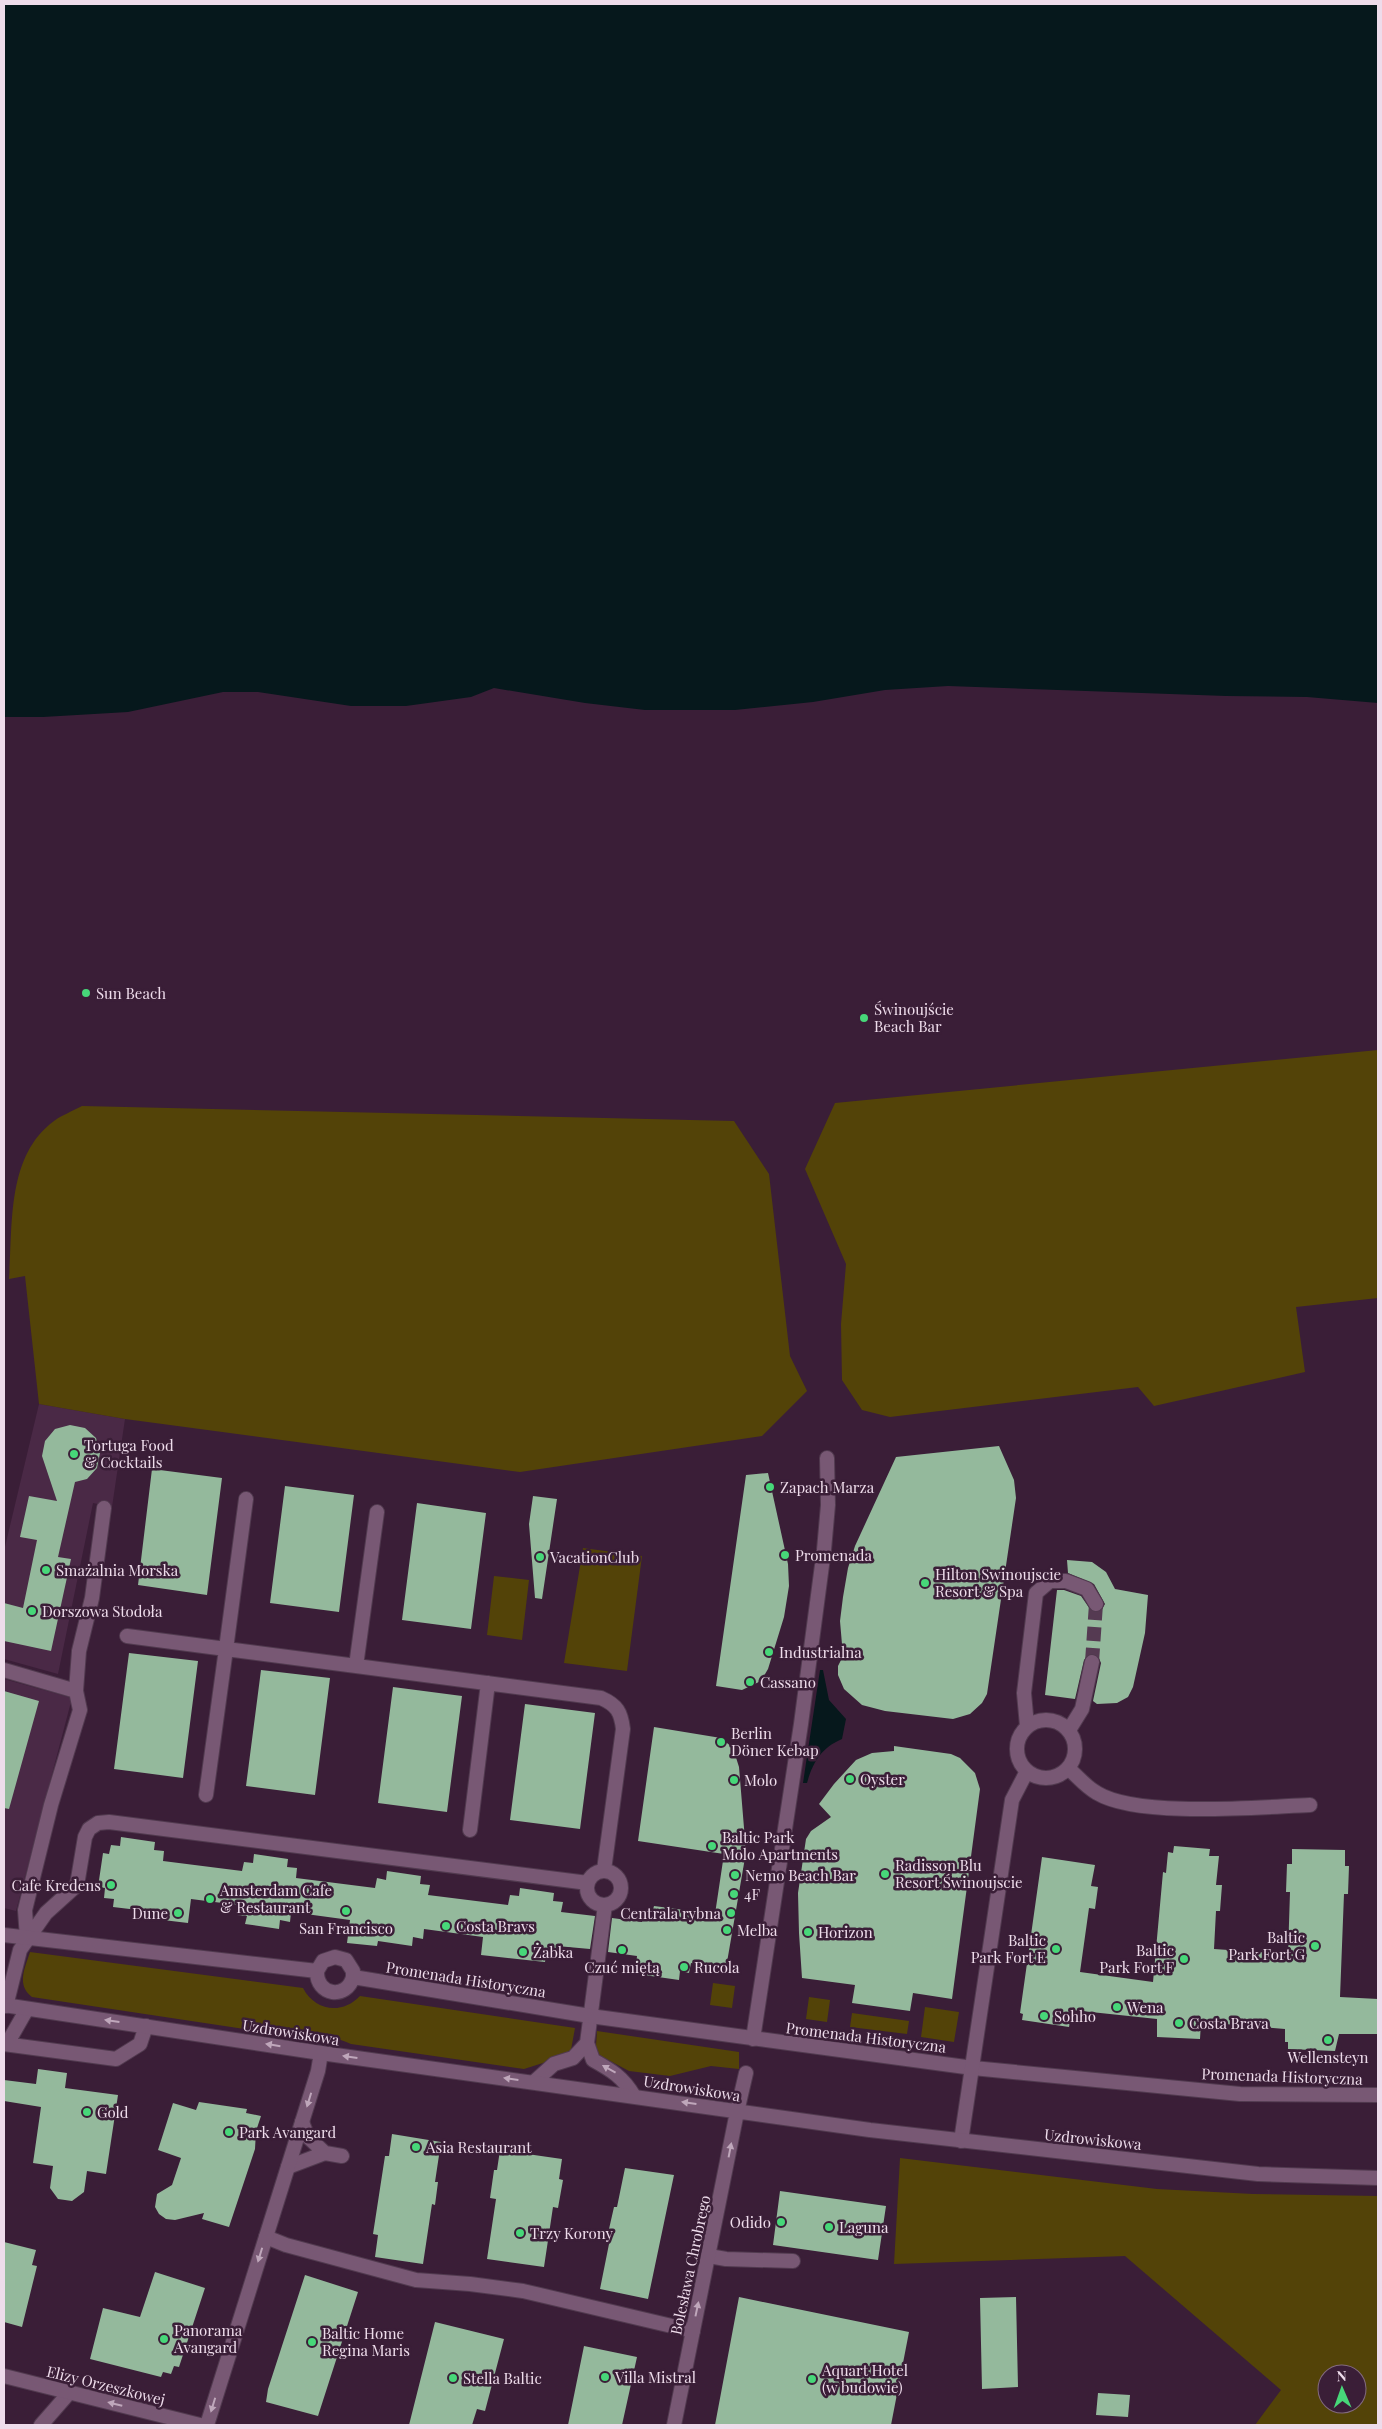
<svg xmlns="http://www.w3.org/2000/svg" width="1382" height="2429" viewBox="0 0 1382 2429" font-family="'Playfair Display',serif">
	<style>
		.built { fill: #4a2946 }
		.green { fill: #534308; fill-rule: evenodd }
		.water { fill: #06181c }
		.building { fill: #94b99c }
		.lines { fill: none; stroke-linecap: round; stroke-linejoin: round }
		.minor-tunnel { stroke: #553a52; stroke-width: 14; stroke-dasharray: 14 7; stroke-linecap: butt }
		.service-casing { stroke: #513a4f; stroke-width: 16 }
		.pedestrian-casing { stroke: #513a4f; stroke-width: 16 }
		.minor-casing { stroke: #513a4f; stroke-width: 16 }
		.tertiary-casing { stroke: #513a4f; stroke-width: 16 }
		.service { stroke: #785874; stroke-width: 14 }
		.pedestrian { stroke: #785874; stroke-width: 14 }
		.minor { stroke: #785874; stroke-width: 14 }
		.tertiary { stroke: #785874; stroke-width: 14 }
		.oneway { fill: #bfa7bb }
		.poi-dot { fill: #47d779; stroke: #3a1e37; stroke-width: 2 }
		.labels { text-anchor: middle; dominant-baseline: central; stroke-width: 5; stroke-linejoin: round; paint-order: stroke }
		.poi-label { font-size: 15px; fill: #eedceb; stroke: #3a1e37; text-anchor: start }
		.street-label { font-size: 15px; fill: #eedceb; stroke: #3a1e37 }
	</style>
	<rect width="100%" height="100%" fill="#3a1e37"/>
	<path class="built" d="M39,1404L125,1419L112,1507L93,1503L58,1674L4,1659V1551Z
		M4,1679L72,1698L16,1911L4,1908Z"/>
	<path class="green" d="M1378,1050V1298L1296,1307L1305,1372L1154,1406L1138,1387L890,1417L862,1410L842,1380L841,1324L846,1264L805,1169L835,1103Z
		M82,1106L734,1121L769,1174L790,1356L807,1391L762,1436L520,1472L125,1419L39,1404L25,1276L9,1279C13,1226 6,1156 54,1121C62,1115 73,1111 82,1106Z
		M583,1548L642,1556L627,1671L564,1663Z
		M494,1576L529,1580L522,1640L487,1635Z
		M30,1952L303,1988C315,2011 342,2015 360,1996L575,2028L571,2050L565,2056L524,2069L351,2044C333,2037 316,2030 298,2037L32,1997C16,1985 25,1968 30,1952Z
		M713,1983L735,1986L732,2008L710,2005Z
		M809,1997L830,2000L827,2022L806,2019Z
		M925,2007L959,2012L954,2042L921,2037Z
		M852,2013L909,2021L907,2034L850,2027Z
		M597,2031L739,2052V2069L711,2066L670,2076L629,2071L599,2055L596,2046Z
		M900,2158L1157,2189L1253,2194L1378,2196V2425H1255L1281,2390L1125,2256L894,2264ZM1327,2374H1357V2404H1327Z"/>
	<path class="water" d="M4,4H1378V703L1307,697L1226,696L948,686L885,690L813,702L735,710H645L585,703L494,688L471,697L406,706H351L258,692H223L128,712L43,717H4Z
		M820,1670H823L829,1700L846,1719L842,1739C821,1748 813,1762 807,1783H803Z"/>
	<path class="building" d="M70,1425L85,1428L96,1438L100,1453L97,1468L87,1479L75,1482L58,1557L71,1559L51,1651L4,1641V1603L23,1608L37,1540L20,1537L29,1496L57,1501L42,1456L45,1441L55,1429Z
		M999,1446L1014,1480L1016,1498L987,1694L982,1703L970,1714L953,1719L885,1711L862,1705L844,1689L838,1675V1666L843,1656L840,1621L843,1597L848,1568L855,1546L896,1457Z
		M152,1469L222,1478L207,1595L138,1585Z
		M768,1473L788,1564L789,1586L784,1617L768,1669L761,1681L742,1690L716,1686L746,1475Z
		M285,1486L354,1495L339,1612L270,1603Z
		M533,1496L557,1499L542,1599L535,1598L529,1524Z
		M417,1503L486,1513L471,1629L402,1620Z
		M1067,1560L1092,1562L1106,1572L1115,1589L1148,1595L1145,1633L1133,1687L1128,1697L1117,1703L1097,1704L1093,1701L1101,1663L1098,1656L1093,1653L1089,1654L1084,1660L1075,1699L1045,1695L1057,1590H1064L1081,1596L1092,1612L1101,1611L1105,1604L1094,1584L1068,1573Z
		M129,1653L198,1661L183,1778L114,1769Z
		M261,1670L330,1678L315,1795L246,1786Z
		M393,1687L462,1696L447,1812L378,1803Z
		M4,1691L39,1701L9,1809L4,1808Z
		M525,1704L595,1713L580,1829L510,1820Z
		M654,1727L721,1738L733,1748L739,1767L746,1852L726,1968L691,1963L689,1973L680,1971L679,1980L644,1975L646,1967L636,1966L637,1956L608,1952L612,1918L642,1922L643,1913H652L654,1906L715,1914L724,1854L638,1841Z
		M894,1746L951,1754L960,1758L975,1773L980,1789L952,1999L913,1993L910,2011L852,2003L855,1985L802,1978L799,1933L798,1893L806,1839L811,1831L831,1817L819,1804L834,1784L856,1760L872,1753L894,1751Z
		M121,1837L155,1842L154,1850L164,1851L163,1861L242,1871L244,1862L253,1863L254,1854L288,1859L287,1867L297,1868L296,1878L375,1888L377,1878L386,1880L387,1871L421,1876L420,1884L430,1885L428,1895L508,1905L510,1895L519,1896L520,1888L554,1893L553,1901L563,1902L561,1912L595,1916L590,1949L557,1946L556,1955L546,1954L545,1962L481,1955L483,1937L424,1929L423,1939L413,1937L412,1946L378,1941L377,1946L347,1943L350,1920L291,1912L290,1922L280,1920L279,1929L245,1924L247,1916L237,1915L238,1905L191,1899L188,1923L163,1920V1913L113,1907L114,1899L104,1898L105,1888L98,1887L103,1853L109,1854L111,1845L120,1846Z
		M1174,1846L1210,1849L1209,1856H1219L1216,1885H1222L1220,1911H1216L1214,1949L1288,1954L1290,1892H1286L1287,1864H1292V1849L1345,1850V1866H1349L1348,1894H1344L1340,1997L1378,1999L1377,2034H1339L1335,2051L1288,2049V2042H1285V2029L1201,2022L1200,2039L1157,2037V2019L1072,2010L1069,2027L1022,2020L1023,2014L1020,2013L1042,1857L1095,1865L1091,1886L1098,1887L1095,1909L1089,1908L1080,1972L1153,1982L1163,1872L1166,1873L1168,1852L1173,1853Z
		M38,2069L67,2073L65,2088L118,2095L106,2174L87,2171L84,2192L72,2201L58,2199L50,2188L53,2166L33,2163L41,2107L4,2101V2080L36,2084Z
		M199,2102L247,2109L246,2113L261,2116L256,2131L255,2149L229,2227L202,2219L204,2213L175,2220L166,2219L159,2214L155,2207L157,2194L172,2185L181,2158L158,2150L173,2103L196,2110Z
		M392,2134L441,2142L435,2182H438L435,2205L432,2204L423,2264L375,2257L378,2235L373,2234L385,2156H389Z
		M500,2150L562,2159L559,2179L563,2180L558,2208L553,2207L544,2267L487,2259L496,2199L490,2198L494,2170H497Z
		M625,2168L674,2175L648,2299L600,2289L612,2229H609L614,2207H617Z
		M780,2191L886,2206L878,2260L773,2245Z
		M4,2242L36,2250L32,2265L37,2266L22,2327L4,2322Z
		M155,2272L205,2288L179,2367L174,2366L171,2374L163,2372L161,2377L90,2359L103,2308L140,2317Z
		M305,2275L358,2292L318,2416L266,2402L268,2389Z
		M739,2297L909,2332L891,2425H715Z
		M1016,2297L1018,2387L982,2389L980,2298Z
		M435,2322L504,2339L485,2411L477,2409L472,2425H409Z
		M584,2346L637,2357L622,2425H568Z
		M1098,2393L1130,2395L1128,2417L1096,2415Z"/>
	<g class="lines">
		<path class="minor-tunnel" d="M1092,1662L1096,1604"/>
		<defs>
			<path id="service" d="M246,1499L226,1649L601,1698C617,1705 621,1712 623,1729L604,1870
				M127,1636L226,1649L206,1795
				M356,1666L377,1512
				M4,1670L76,1691
				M470,1830L488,1683
				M587 1888a17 17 0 1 1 34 0a17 17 0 1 1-34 0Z
				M27,1938L25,1910L51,1805L80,1710L76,1691L79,1651L92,1598L104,1508
				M6,2006L20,1950L46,1913L77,1885L85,1837L89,1829L98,1823L109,1822L588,1883
				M587,2043L593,2060C611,2070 623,2077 634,2096
				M4,2044L116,2059L140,2044L146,2026
				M7,2044L27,2009
				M534,2082L554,2064L573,2058L587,2043L605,1905
				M737,2112L746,2073
				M325,2153L342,2156
				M288,2167L325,2153L308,2137L302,2122
				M266,2237L286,2245L416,2280L470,2284L523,2291L693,2331
				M709,2256L726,2259L793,2261
				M41,2425L69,2393"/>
			<path id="pedestrian" d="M4,1935L317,1971L323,1961L335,1957L346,1960L353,1971V1977L590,2016L973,2068L1240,2094L1378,2095
				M317,1971C316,1996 347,2000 353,1977
				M753,2039L801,1724L824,1550L828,1505L827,1458"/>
			<path id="minor" d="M1017 1749a29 29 0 1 1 58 0a29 29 0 1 1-58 0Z
				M1027,1726L1024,1693L1036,1593L1050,1581H1066L1087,1589L1096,1604
				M1069,1730L1082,1709L1092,1662
				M1068,1768C1077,1776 1086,1787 1097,1793C1138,1818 1259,1807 1310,1805
				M961,2141L1012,1800L1027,1771
				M4,2376L200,2425
				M207,2425L318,2071L321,2053"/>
			<path id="tertiary" d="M4,2005L321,2053L870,2130L1258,2174L1378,2178
				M674,2425L737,2112"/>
		</defs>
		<use href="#service" class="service-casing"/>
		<use href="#pedestrian" class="pedestrian-casing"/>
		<use href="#minor" class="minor-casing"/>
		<use href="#tertiary" class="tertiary-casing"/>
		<use href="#service" class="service"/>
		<use href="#pedestrian" class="pedestrian"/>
		<use href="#minor" class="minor"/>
		<use href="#tertiary" class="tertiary"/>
	</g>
	<defs><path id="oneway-solid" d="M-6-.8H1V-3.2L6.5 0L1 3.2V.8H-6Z" transform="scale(1.25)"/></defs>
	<g class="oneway">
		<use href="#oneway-solid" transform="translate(112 2021) rotate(-172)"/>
		<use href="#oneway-solid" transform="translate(273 2045) rotate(-171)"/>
		<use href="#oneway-solid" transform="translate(350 2057) rotate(-172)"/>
		<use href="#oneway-solid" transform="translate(609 2069) rotate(-151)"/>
		<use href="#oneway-solid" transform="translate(511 2079) rotate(-172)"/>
		<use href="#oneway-solid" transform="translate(309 2100) rotate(107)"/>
		<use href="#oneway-solid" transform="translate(689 2103) rotate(-172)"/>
		<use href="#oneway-solid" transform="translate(730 2150) rotate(-79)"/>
		<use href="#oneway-solid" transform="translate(260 2255) rotate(107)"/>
		<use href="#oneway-solid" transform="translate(697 2309) rotate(-78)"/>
		<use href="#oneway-solid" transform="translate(115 2404) rotate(-166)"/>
		<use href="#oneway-solid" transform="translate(213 2405) rotate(107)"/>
	</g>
	<g class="poi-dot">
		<circle cx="86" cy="993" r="5"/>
		<circle cx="864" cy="1018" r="5"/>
		<circle cx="74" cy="1454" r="5"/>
		<circle cx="770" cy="1487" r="5"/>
		<circle cx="785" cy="1555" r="5"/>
		<circle cx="540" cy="1557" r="5"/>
		<circle cx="46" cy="1570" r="5"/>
		<circle cx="925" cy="1583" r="5"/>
		<circle cx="32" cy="1611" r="5"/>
		<circle cx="769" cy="1652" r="5"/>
		<circle cx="750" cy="1682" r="5"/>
		<circle cx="721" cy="1742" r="5"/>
		<circle cx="850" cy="1779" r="5"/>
		<circle cx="734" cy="1780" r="5"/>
		<circle cx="712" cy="1846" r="5"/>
		<circle cx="885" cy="1874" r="5"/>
		<circle cx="735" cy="1875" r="5"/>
		<circle cx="111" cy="1885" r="5"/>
		<circle cx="734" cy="1894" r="5"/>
		<circle cx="210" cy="1899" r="5"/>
		<circle cx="346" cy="1911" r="5"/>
		<circle cx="178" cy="1913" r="5"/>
		<circle cx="731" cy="1913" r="5"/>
		<circle cx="446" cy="1926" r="5"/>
		<circle cx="727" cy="1930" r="5"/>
		<circle cx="808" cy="1932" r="5"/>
		<circle cx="1315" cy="1946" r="5"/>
		<circle cx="1056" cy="1949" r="5"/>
		<circle cx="622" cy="1950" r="5"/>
		<circle cx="523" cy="1952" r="5"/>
		<circle cx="1184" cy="1959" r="5"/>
		<circle cx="684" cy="1967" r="5"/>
		<circle cx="1117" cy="2007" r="5"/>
		<circle cx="1044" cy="2016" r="5"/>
		<circle cx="1179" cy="2023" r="5"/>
		<circle cx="1328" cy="2040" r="5"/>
		<circle cx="87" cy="2112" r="5"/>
		<circle cx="229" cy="2132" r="5"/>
		<circle cx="416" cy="2147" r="5"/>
		<circle cx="781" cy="2222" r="5"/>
		<circle cx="829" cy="2227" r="5"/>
		<circle cx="520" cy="2233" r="5"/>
		<circle cx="164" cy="2339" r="5"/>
		<circle cx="312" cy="2342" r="5"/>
		<circle cx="605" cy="2377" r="5"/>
		<circle cx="453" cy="2378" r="5"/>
		<circle cx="812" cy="2379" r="5"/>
	</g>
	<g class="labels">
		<g class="poi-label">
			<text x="96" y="993">Sun Beach</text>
			<text x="874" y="1009">Świnoujście<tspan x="874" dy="17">Beach Bar</tspan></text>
			<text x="84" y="1445">Tortuga Food<tspan x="84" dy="17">&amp; Cocktails</tspan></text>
			<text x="780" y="1487">Zapach Marza</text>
			<text x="795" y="1555">Promenada</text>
			<text x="550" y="1557">VacationClub</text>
			<text x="56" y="1570">Smażalnia Morska</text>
			<text x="935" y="1574">Hilton Swinoujscie<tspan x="935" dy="17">Resort &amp; Spa</tspan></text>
			<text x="42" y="1611">Dorszowa Stodoła</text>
			<text x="779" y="1652">Industrialna</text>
			<text x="760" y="1682">Cassano</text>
			<text x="731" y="1733">Berlin<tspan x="731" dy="17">Döner Kebap</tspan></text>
			<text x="860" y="1779">Oyster</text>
			<text x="744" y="1780">Molo</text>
			<text x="722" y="1837">Baltic Park<tspan x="722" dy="17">Molo Apartments</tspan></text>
			<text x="895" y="1865">Radisson Blu<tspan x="895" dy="17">Resort Świnoujscie</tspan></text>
			<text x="745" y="1875">Nemo Beach Bar</text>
			<text x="101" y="1885" text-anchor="end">Cafe Kredens</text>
			<text x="220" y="1890">Amsterdam Cafe<tspan x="220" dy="17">&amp; Restaurant</tspan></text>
			<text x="744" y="1894">4F</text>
			<text x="168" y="1913" text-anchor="end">Dune</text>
			<text x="721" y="1913" text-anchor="end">Centrala rybna</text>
			<text x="456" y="1926">Costa Bravs</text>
			<text x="346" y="1928" text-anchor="middle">San Francisco</text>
			<text x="737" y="1930">Melba</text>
			<text x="818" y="1932">Horizon</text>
			<text x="1305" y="1937" text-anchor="end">Baltic<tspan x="1305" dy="17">Park Fort G</tspan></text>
			<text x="1046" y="1940" text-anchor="end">Baltic<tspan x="1046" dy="17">Park Fort E</tspan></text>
			<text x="1174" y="1950" text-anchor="end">Baltic<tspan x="1174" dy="17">Park Fort F</tspan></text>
			<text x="533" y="1952">Żabka</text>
			<text x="622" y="1967" text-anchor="middle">Czuć miętą</text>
			<text x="694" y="1967">Rucola</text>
			<text x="1127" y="2007">Wena</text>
			<text x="1054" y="2016">Sohho</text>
			<text x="1189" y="2023">Costa Brava</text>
			<text x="1328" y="2057" text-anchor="middle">Wellensteyn</text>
			<text x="97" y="2112">Gold</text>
			<text x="239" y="2132">Park Avangard</text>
			<text x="426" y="2147">Asia Restaurant</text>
			<text x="771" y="2222" text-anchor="end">Odido</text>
			<text x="839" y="2227">Laguna</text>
			<text x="530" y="2233">Trzy Korony</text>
			<text x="174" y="2330">Panorama<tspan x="174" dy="17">Avangard</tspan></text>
			<text x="322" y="2333">Baltic Home<tspan x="322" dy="17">Regina Maris</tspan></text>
			<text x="822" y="2370">Aquart Hotel<tspan x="822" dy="17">(w budowie)</tspan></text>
			<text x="615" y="2377">Villa Mistral</text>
			<text x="463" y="2378">Stella Baltic</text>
		</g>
		<g class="street-label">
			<text transform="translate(466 1979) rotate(9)">Promenada Historyczna</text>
			<text transform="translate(291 2032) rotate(9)">Uzdrowiskowa</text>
			<text transform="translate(866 2037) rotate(7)">Promenada Historyczna</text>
			<text transform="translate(1282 2076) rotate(2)">Promenada Historyczna</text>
			<text transform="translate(692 2088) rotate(9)">Uzdrowiskowa</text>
			<text transform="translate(1093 2139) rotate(6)">Uzdrowiskowa</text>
			<text transform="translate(690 2265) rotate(-78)">Bolesława Chrobrego</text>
			<text transform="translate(106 2385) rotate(14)">Elizy Orzeszkowej</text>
		</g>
	</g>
	<rect width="1382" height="2429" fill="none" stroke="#eedceb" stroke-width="10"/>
	<g transform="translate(1342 2389) rotate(358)"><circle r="24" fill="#3a1e37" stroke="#826a7f"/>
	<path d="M0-4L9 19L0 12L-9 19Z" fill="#47d779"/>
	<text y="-8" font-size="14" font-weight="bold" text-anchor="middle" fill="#eedceb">N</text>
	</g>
</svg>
